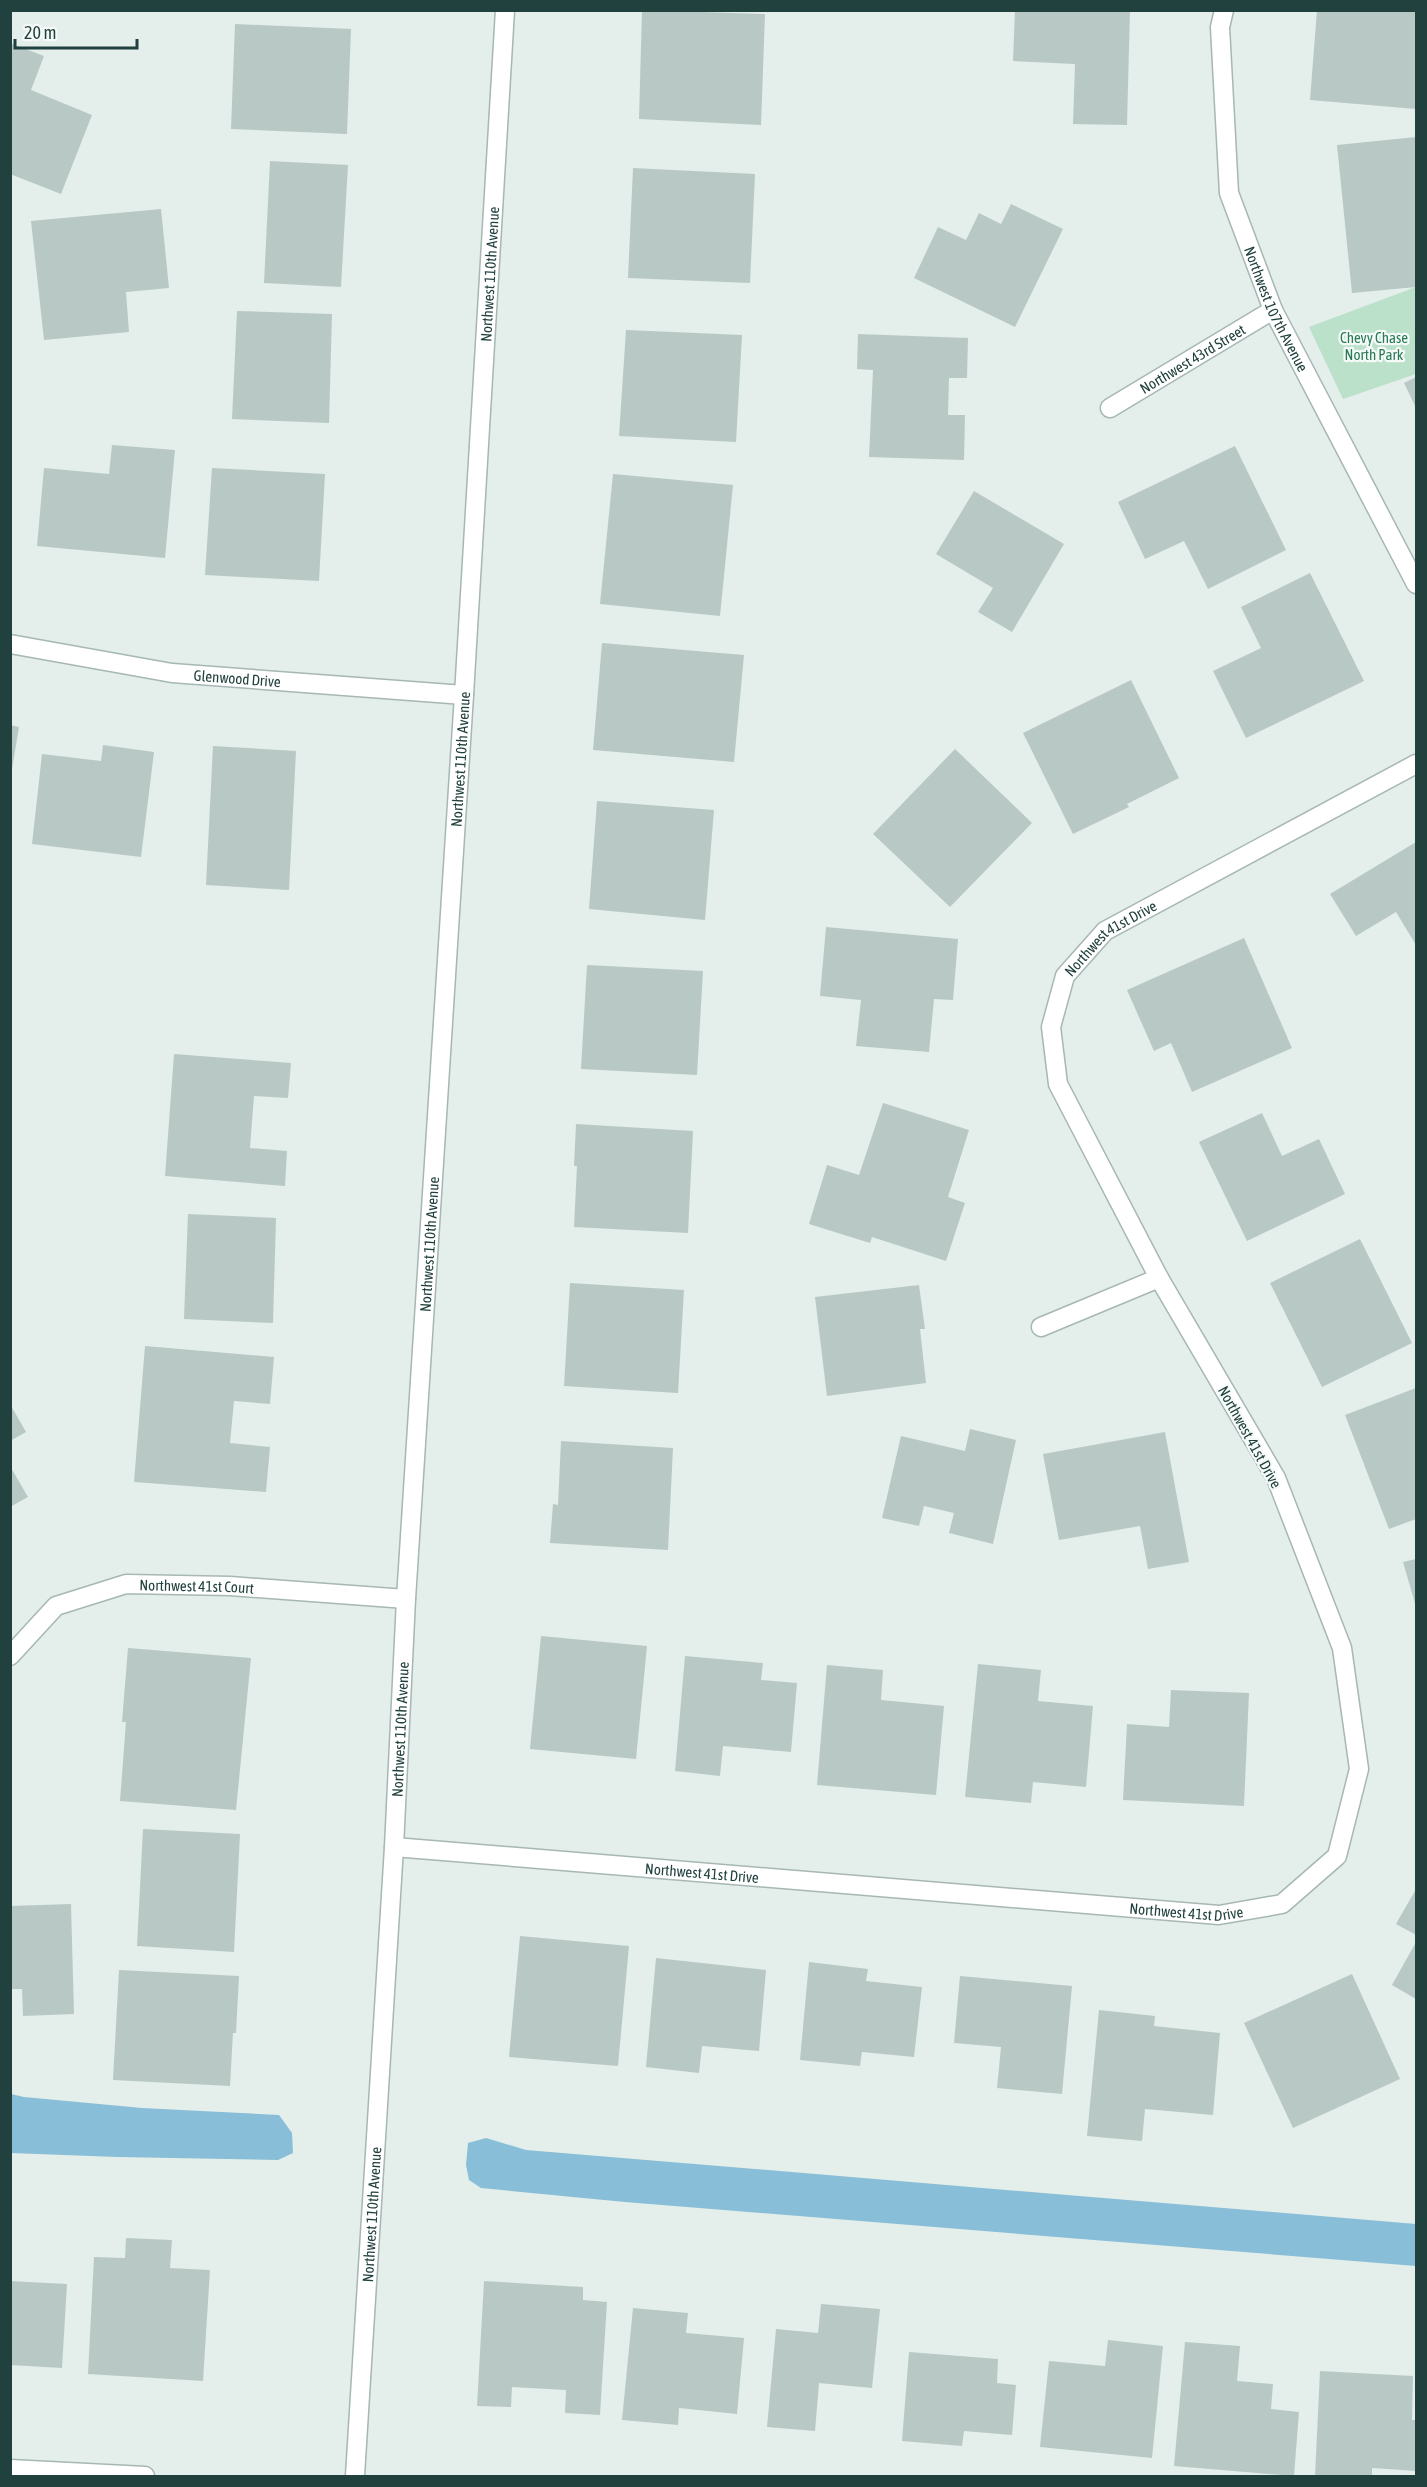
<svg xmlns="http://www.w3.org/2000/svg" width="1427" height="2487" viewBox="0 0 1427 2487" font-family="'Asap Condensed',sans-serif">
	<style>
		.green { fill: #bbe1cb }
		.water { fill: #88bed7 }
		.building { fill: #b8c9c5 }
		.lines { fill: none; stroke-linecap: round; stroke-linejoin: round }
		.minor-casing { stroke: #a6b7b4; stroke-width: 21 }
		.tertiary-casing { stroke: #a6b7b4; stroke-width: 21 }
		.minor { stroke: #fff; stroke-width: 18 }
		.tertiary { stroke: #fff; stroke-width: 18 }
		.labels { text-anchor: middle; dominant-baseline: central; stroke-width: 4.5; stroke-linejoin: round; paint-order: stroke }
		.street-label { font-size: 15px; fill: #21413e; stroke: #f5faf8 }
		.park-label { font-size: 15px; fill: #287b56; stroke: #f5faf8 }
	</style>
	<rect width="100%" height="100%" fill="#e4eeeb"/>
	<path class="green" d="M1416,287V374L1343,399L1309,327Z"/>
	<path class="water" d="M11,2094L24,2097L142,2108L279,2115L292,2133L293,2153L278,2160L117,2157L11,2153Z
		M486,2138L526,2150L1416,2224V2266L625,2202L481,2188L469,2180L466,2165L468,2143Z"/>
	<path class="building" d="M642,10L765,14L761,125L639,119Z
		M1015,10H1130L1127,125L1073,124L1075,64L1013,61Z
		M1317,10H1416V109L1310,100Z
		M235,24L351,29L347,134L231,129Z
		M10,43L44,56L31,90L92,115L61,194L10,174Z
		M1416,137V287L1352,293L1337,145Z
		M270,161L348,165L341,287L264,283Z
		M633,168L755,174L750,283L628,278Z
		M1011,204L1063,229L1015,327L914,278L938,227L966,240L979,213L1001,224Z
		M161,209L169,288L126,292L129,332L44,340L31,221Z
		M237,311L332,314L329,423L232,419Z
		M626,330L742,335L736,442L619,436Z
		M858,334L968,338L967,378H949L948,415H965L964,460L869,457L873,370L857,369Z
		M1416,377V408L1404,383Z
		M112,445L175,450L165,558L37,546L44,468L109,474Z
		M1235,446L1286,550L1208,589L1184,541L1145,559L1118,502Z
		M212,468L325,474L319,581L205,575Z
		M613,474L733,485L720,616L600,604Z
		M974,491L1064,544L1012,632L978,612L993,588L936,554Z
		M1310,573L1364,681L1246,738L1213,671L1261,648L1241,607Z
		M602,643L744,655L734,762L593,750Z
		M1131,680L1179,778L1127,804L1129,807L1073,834L1023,733Z
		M10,725L19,727L12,769H10Z
		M103,745L154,752L141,857L32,844L42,754L101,761Z
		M213,746L296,751L289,890L206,885Z
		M955,749L1032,823L950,907L873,834Z
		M597,801L714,810L705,920L589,909Z
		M1416,842V945L1396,912L1356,936L1330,894Z
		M826,927L958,939L953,1000L934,999L929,1052L856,1046L861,1000L820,996Z
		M1244,938L1292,1048L1192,1092L1171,1043L1154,1051L1127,990Z
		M587,965L703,971L697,1075L581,1069Z
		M174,1054L291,1063L288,1098L254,1096L250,1148L287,1151L285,1186L165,1176Z
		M883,1103L969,1130L948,1197L965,1203L946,1261L872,1237L870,1243L809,1224L827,1165L859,1175Z
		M1262,1113L1282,1156L1319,1139L1345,1194L1247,1241L1199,1142Z
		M576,1124L693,1131L688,1233L574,1227L577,1166H574Z
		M188,1214L276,1218L273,1323L184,1319Z
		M1360,1239L1412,1343L1322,1387L1270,1283Z
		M570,1283L684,1290L678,1393L564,1386Z
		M919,1285L925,1329H920L926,1383L827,1396L815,1297Z
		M145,1346L274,1357L270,1404L234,1401L230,1443L270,1447L266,1492L134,1482Z
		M1416,1388V1519L1389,1529L1345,1415Z
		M10,1404L26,1432L10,1441Z
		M970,1429L1016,1440L993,1544L949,1533L954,1513L924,1506L919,1526L882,1518L901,1436L965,1451Z
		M1165,1432L1189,1562L1148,1569L1140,1526L1059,1540L1043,1454Z
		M561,1441L673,1448L668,1550L550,1543L553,1504L558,1505Z
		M10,1466L28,1497L10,1507Z
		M1416,1559V1607L1403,1562Z
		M541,1636L647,1646L636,1759L530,1749Z
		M128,1648L251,1658L236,1810L120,1801L126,1722H122Z
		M685,1656L763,1663L761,1680L797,1683L791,1752L723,1746L720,1776L675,1771Z
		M978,1664L1041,1670L1038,1701L1093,1706L1086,1787L1033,1782L1031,1803L965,1797Z
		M827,1665L883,1670L881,1700L944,1706L936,1795L817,1785Z
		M1171,1690L1249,1693L1244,1806L1123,1800L1127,1724L1169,1727Z
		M143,1829L240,1834L234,1952L137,1946Z
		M1416,1889V1935L1396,1924Z
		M71,1904L74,2014L23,2016L22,1989H10V1906Z
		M520,1936L629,1946L618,2066L509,2057Z
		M1416,1942V1999L1392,1985Z
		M656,1958L766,1970L759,2051L702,2046L699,2073L646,2067Z
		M809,1962L868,1969L866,1981L922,1987L914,2057L862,2052L860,2066L800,2060Z
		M119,1970L239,1976L236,2033H233L230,2086L113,2080Z
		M1352,1974L1400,2079L1293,2128L1244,2023Z
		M960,1976L1072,1986L1062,2094L997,2088L1001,2047L954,2043Z
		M1099,2010L1155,2016L1154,2026L1220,2033L1213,2115L1145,2109L1142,2141L1087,2136Z
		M126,2238L172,2240L170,2268L210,2270L203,2381L88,2374L94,2257L125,2258Z
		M10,2281L67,2284L62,2368L10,2365Z
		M484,2281L583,2287V2300L607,2302L600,2415L565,2413L566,2390L512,2387L511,2407L477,2406Z
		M821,2304L880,2309L872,2388L819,2383L815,2431L767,2427L776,2329L818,2333Z
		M633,2308L688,2313L686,2333L744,2338L737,2414L679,2408L678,2425L622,2420Z
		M1108,2340L1163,2346L1152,2458L1040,2447L1049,2361L1105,2366Z
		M1185,2342L1240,2346L1237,2381L1273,2384L1271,2409L1299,2412L1294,2476L1174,2466Z
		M909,2352L998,2359L997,2383L1016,2385L1012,2435L964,2431L962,2446L902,2441Z
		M1320,2371L1413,2376L1412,2420H1416V2471L1372,2468V2476H1315Z"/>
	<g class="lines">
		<defs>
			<g id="minor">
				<path id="s1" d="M1224,10L1220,27L1229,193L1273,310L1416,584"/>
				<path id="s2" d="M1110,408L1273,310"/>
				<path id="s3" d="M10,644L172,673L464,695"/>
				<path d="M1041,1327L1159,1278"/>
				<path id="s4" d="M10,1656L56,1606L126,1584L230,1586L406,1599"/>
				<path id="s5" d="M394,1847L1219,1915L1282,1904L1337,1856L1359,1769L1342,1648L1276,1478L1159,1278L1058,1084L1051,1027L1065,976L1105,931L1416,764"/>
				<path d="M10,2469L145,2476"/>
			</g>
			<g id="tertiary">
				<path id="s6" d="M355,2476L394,1847L406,1599L464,695L505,10"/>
			</g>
		</defs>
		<use href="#minor" class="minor-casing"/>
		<use href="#tertiary" class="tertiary-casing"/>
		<use href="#minor" class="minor"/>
		<use href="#tertiary" class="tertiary"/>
	</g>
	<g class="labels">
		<g class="street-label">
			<text stroke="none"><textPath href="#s6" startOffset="2206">Northwest 110th Avenue</textPath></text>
			<text stroke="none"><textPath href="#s1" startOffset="309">Northwest 107th Avenue</textPath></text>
			<text stroke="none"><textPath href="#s2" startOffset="96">Northwest 43rd Street</textPath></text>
			<text stroke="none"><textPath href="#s3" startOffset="230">Glenwood Drive</textPath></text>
			<text stroke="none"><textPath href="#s6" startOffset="1720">Northwest 110th Avenue</textPath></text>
			<text stroke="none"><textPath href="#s5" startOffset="1980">Northwest 41st Drive</textPath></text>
			<text stroke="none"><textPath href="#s6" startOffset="1234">Northwest 110th Avenue</textPath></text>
			<text transform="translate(1250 1437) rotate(61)">Northwest 41st Drive</text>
			<text stroke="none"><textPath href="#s4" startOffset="212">Northwest 41st Court</textPath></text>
			<text stroke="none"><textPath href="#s6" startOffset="748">Northwest 110th Avenue</textPath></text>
			<text stroke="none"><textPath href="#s5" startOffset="309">Northwest 41st Drive</textPath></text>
			<text stroke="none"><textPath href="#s5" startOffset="795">Northwest 41st Drive</textPath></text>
			<text stroke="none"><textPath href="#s6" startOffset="262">Northwest 110th Avenue</textPath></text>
		</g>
		<g class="park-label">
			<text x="1374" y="337">Chevy Chase<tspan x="1374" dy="17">North Park</tspan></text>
		</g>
	</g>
	<rect width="1427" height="2487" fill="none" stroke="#21413e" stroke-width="24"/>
	<path d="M15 39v9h122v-9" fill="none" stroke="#21413e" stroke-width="3"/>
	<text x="24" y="39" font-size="18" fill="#21413e" stroke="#f5faf8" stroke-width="4.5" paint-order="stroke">20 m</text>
</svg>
